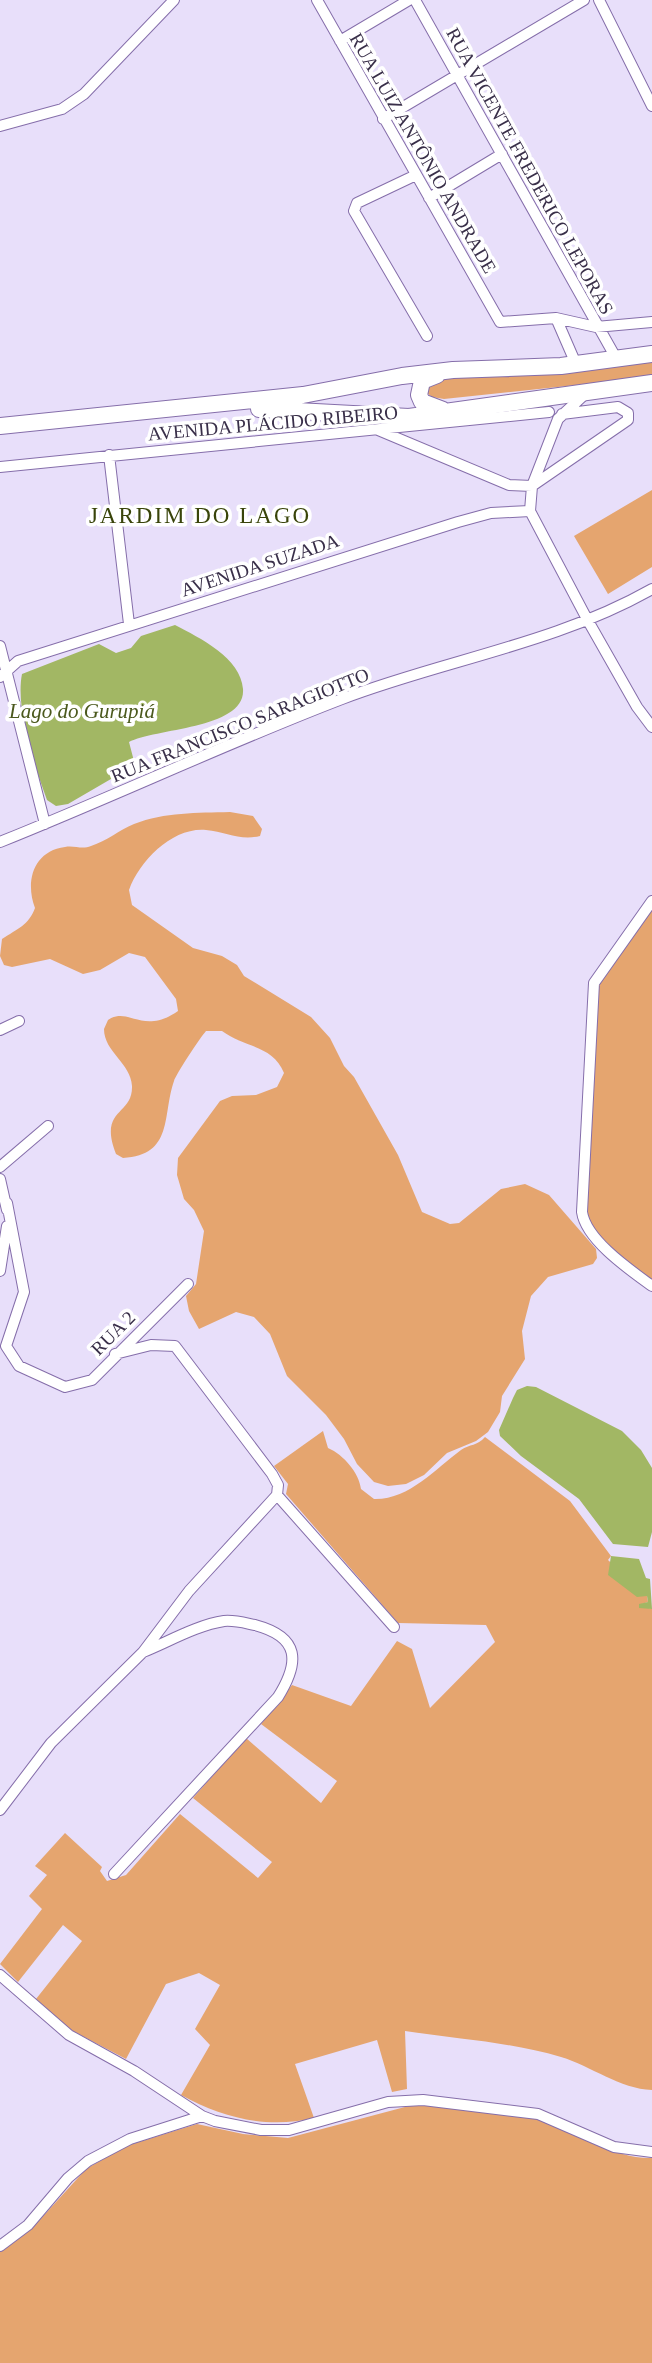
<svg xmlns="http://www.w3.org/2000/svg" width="652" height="2363" viewBox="0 0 652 2363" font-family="Georgia,serif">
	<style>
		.green { fill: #e5a56f }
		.water { fill: #a2b764 }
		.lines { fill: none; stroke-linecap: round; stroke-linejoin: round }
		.street-casing { stroke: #856eaa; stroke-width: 12 }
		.primary-casing { stroke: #856eaa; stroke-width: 18 }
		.street { stroke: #fff; stroke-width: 10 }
		.primary { stroke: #fff; stroke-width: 16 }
		.labels { text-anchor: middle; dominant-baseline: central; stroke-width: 7; stroke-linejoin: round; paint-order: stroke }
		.street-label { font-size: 19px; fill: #392f49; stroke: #fff }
		.water-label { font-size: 21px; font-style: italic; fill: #4b591d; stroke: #fff }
		.quarter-label { font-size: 23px; letter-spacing: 2px; fill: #39440a; stroke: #fff }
	</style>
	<rect width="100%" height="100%" fill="#e8dffa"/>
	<path class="green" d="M652,362V377L444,399L432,397L427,393L428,384L448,377L553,373Z
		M652,490V567L608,594L574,536Z
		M230,812L253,816L262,829L260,836C240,841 226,832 206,830C173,827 140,860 129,890L132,905L193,948L222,956L237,965L244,976L311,1017L330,1038L344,1066L354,1077L398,1155L422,1212L450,1224L459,1223L501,1189L525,1184L549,1195L596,1249L597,1258L593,1264L548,1277L531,1296L522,1331L525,1359L502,1396L500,1412L488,1432L476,1441L447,1453L424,1475L406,1484L388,1486L374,1482L357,1464L344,1439L326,1415L287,1376L270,1334L254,1317L236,1312L199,1329L189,1311L186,1296L196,1284L204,1231L194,1210L184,1199L177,1175L178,1158L220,1101L232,1096L256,1095L277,1087L284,1073C273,1045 245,1048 222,1031H206C200,1038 176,1074 174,1081C162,1115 174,1155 123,1158L116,1154C98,1108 133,1116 132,1086C131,1063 104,1052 104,1029L108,1020C129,1006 142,1036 178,1011L176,999L145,957L129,953L100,970L83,974L50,959L12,967L4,965L0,956L2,939C17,929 29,925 35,908C25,882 33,851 65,847C74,845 82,850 91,846C107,841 119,830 134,824C165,812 197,813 230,812Z
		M652,906V1280C630,1264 591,1239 587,1211L596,987Z
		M323,1431L328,1448C344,1455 359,1473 361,1489L374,1499C409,1500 435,1469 461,1450C470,1444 477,1446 485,1437L570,1501L611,1556L608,1560L647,1596L648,1602L639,1605L652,1609V2090C620,2089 591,2066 561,2057C511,2042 457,2039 405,2031L407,2089L392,2092L377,2040L295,2064L314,2118C267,2129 223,2118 181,2095L210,2045L195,2029L220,1985L199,1973L166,1984L126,2059L69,2029L36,1999L82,1941L63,1925L18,1982L0,1964L42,1909L29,1896L47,1875L35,1866L65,1833L102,1867L100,1871L107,1881L126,1875L180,1814L258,1878L272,1862L193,1798L246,1738L321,1803L337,1781L261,1724L292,1685L351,1706L397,1641L412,1649L430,1708L495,1642L486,1625L398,1623L286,1494L288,1484L274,1466Z
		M420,2103C462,2109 508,2110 550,2123C585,2134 613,2159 652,2158V2363H0V2252L36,2224L86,2169L126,2146L197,2124L243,2134L288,2138Z"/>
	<path class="water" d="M175,625C200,638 241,658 243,689C246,729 155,728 129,742L135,765L68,804L56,806L47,800C35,767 15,709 22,674L99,644L116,653L131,648L141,636Z
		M527,1386L536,1387L622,1431L641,1450L652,1468V1532L648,1547L613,1544L579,1499L521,1456L500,1436L499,1430L513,1398L517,1390Z
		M611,1556L639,1559L646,1578L650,1579L652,1609L639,1608V1604L648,1602L647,1596L637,1597L608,1575Z"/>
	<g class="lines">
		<defs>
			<path id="street" d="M317,0L500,322L556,318L596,327L652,322
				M415,0L616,358
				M599,0L652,106
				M340,41L409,0
				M383,119L584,0
				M0,126L62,109L84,94L174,0
				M416,175L357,203L354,211L427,336
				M429,198L502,154
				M556,318L576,364
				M585,394L558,419L532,486L530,511L587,619L637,707L652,727
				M378,430L509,485L532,486
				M109,455L129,624
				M0,467L549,412
				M532,486L628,420V413L618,407L562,414
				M0,646L45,824
				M0,677L18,661L458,522L491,513L530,511
				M0,842C115,796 227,743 342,699C444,660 555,644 652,589
				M652,901L594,983L582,1212C586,1240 630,1270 652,1286
				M0,1030L19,1021
				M0,1167L48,1126
				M0,1179L7,1210
				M7,1203L24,1292L6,1346L19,1366L65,1387L92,1380L188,1284
				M0,1271L7,1226
				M115,1354L151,1345L175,1346L272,1474L278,1485L277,1495L394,1627
				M0,1810L51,1743L143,1652L189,1591L277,1495
				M114,1874L278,1697C300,1662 300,1637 255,1625C245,1623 235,1620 224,1621C197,1625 168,1642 143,1652
				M0,1975L69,2035L134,2071L202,2116L215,2121L261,2130H289L388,2102L423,2100L538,2114L614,2147L652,2152
				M0,2246L28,2225L68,2178L88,2161L130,2139L202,2116"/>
			<path id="primary" d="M437,375L422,381L419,395L422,402L443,410
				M259,409L409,417L652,383
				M0,426L303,395L402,376L453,370L561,366L652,354"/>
		</defs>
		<use href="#street" class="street-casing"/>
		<use href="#primary" class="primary-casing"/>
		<use href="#street" class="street"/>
		<use href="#primary" class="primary"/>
	</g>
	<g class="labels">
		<g class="street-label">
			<text transform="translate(423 153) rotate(60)">RUA LUIZ ANTÔNIO ANDRADE</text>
			<text transform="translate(530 171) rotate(61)">RUA VICENTE FREDERICO LEPORAS</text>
			<text transform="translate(273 423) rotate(-5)">AVENIDA PLÁCIDO RIBEIRO</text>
			<text transform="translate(260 565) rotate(-18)">AVENIDA SUZADA</text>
			<text transform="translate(240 725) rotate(-22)">RUA FRANCISCO SARAGIOTTO</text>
			<text transform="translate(113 1333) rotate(-45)">RUA 2</text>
		</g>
		<g class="water-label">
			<text x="82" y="711">Lago do Gurupiá</text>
		</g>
		<g class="quarter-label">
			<text x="200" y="515">JARDIM DO LAGO</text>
		</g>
	</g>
</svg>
